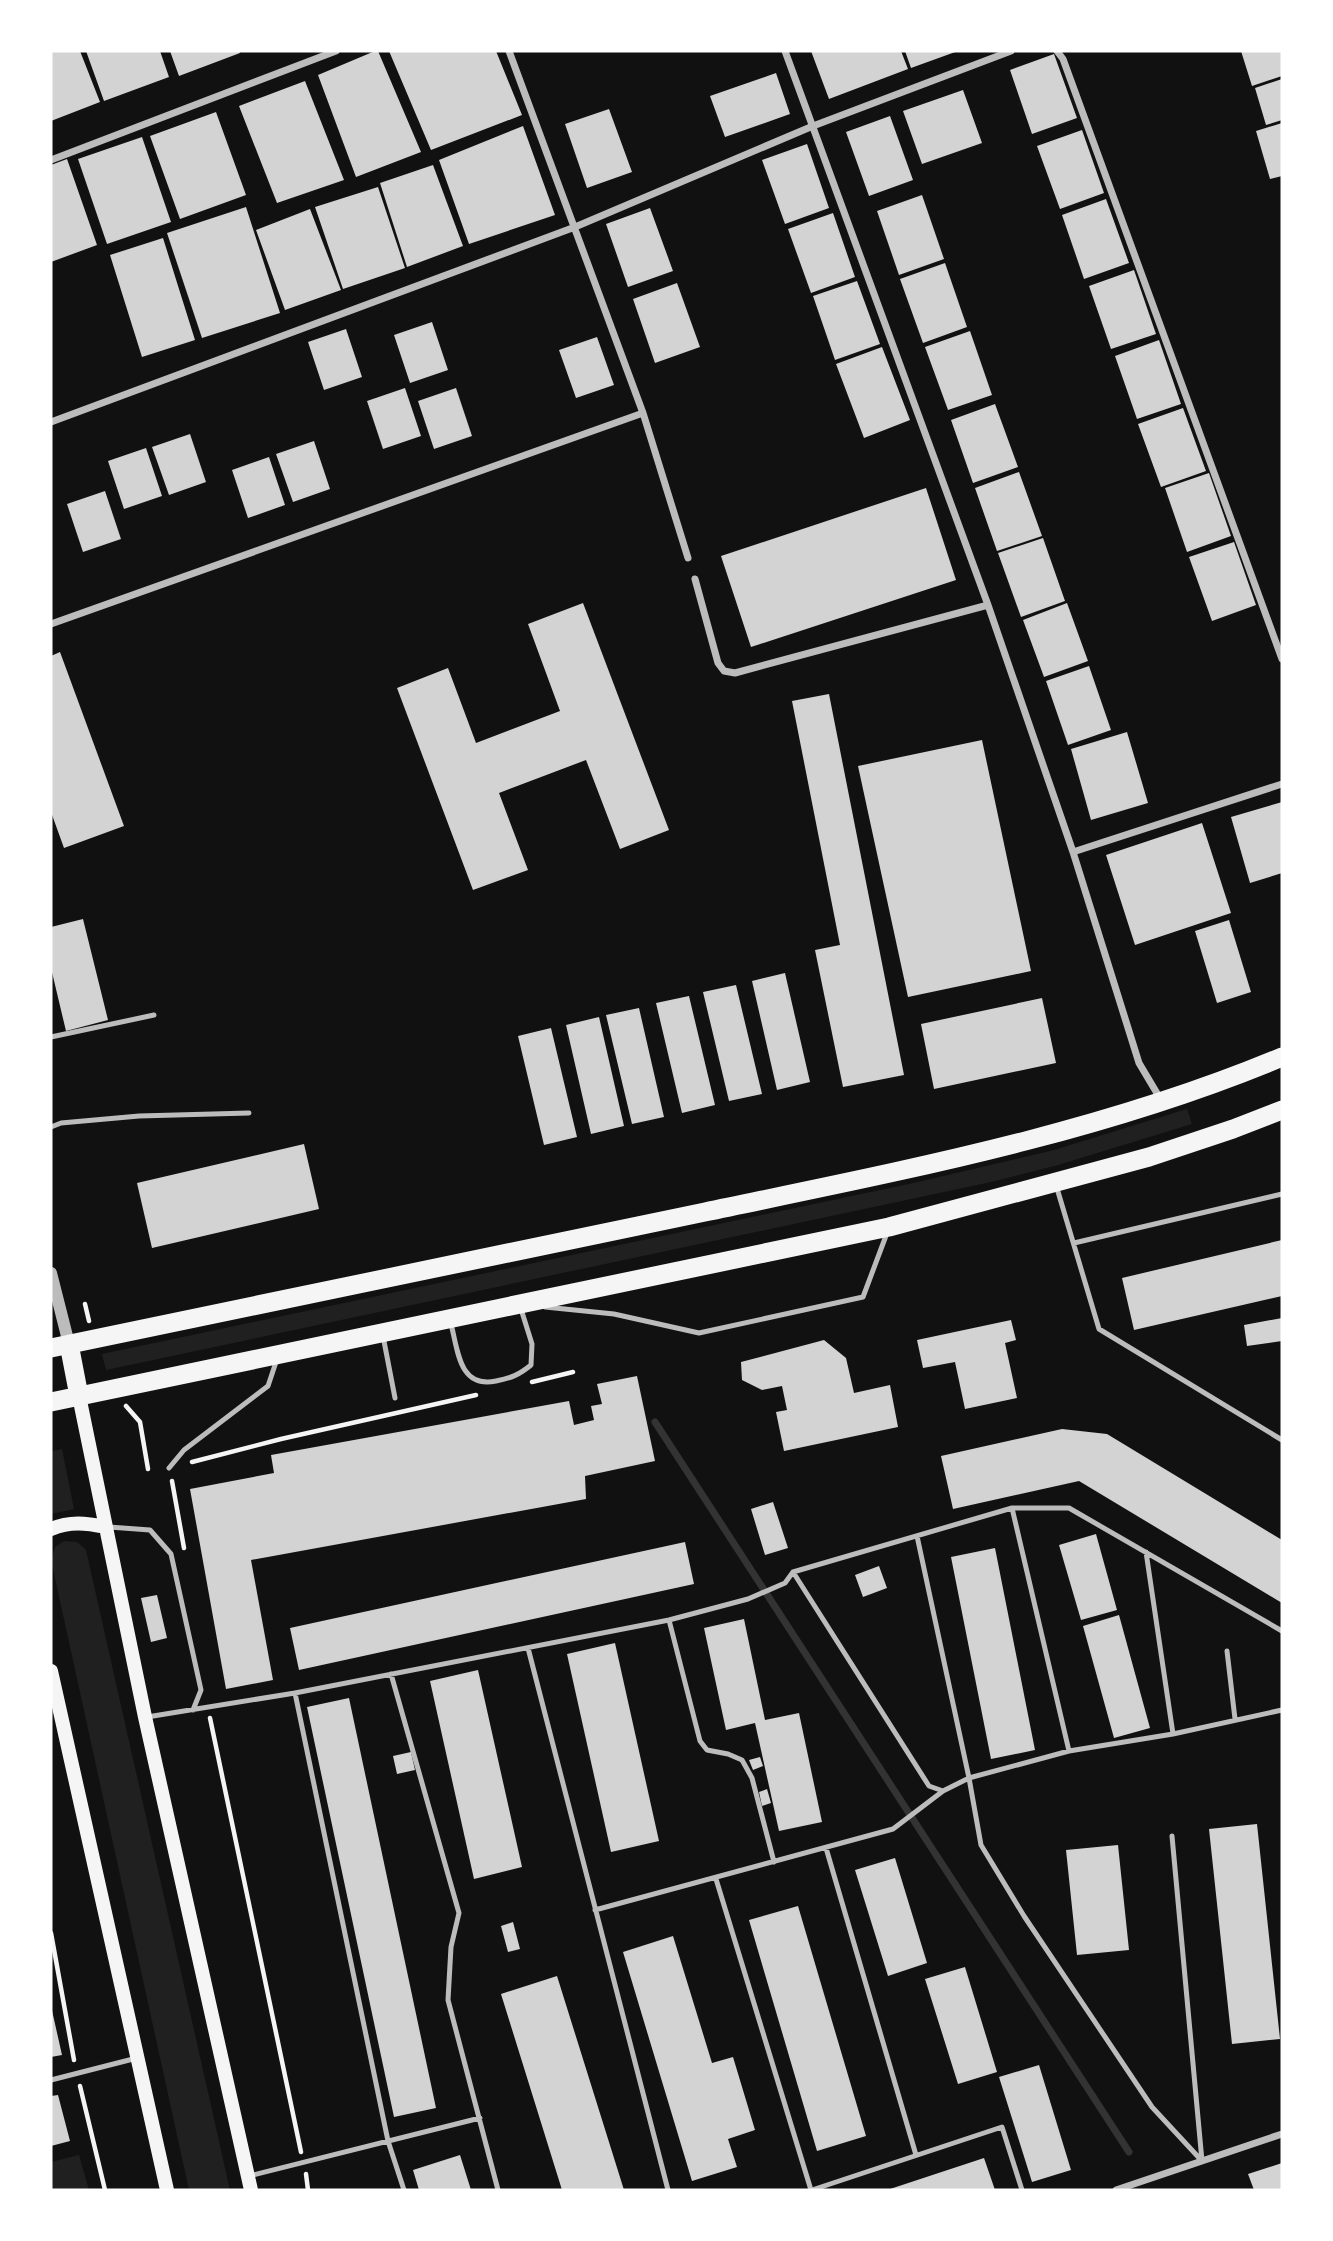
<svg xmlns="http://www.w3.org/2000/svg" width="1333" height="2241" viewBox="0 0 1333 2241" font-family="Literata,serif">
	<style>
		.green { fill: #202020 }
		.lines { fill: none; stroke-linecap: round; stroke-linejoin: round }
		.stream { stroke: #333; stroke-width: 7 }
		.building { fill: #d3d3d3 }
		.path { stroke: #f5f5f5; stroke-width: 4.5 }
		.service { stroke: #bcbcbc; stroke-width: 5 }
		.minor { stroke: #bcbcbc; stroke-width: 7 }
		.tertiary { stroke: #bcbcbc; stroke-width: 12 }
		.secondary { stroke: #f5f5f5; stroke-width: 14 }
		.trunk { stroke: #f5f5f5; stroke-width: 19 }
	</style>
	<rect width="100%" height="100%" fill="#111"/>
	<path class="green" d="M1187,1109L1192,1124L1058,1165L991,1182L106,1370L102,1354L918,1182L1054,1150Z
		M62,1449L74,1509L51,1514V1451Z
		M64,1541L77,1542L86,1550L230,2190H189L51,1560L55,1547Z
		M79,2155L89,2190H51V2162Z"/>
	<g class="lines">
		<path class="stream" d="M655,1422L1129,2152"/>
	</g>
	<path class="building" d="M51,51H80L100,102L51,121Z
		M86,51H160L169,77L104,101Z
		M170,51H239L240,53L179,76Z
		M375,51H378L421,152L356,177L318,75Z
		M389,51H496L522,115L431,150Z
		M811,51H901L908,69L829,99Z
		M905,51H958L911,68Z
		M1241,51H1282V76L1252,86Z
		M1054,54L1077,118L1032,134L1010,70Z
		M776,73L790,114L725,137L710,96Z
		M1282,79V120L1266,125L1255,88Z
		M305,81L344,180L277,203L239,106Z
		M963,90L982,143L922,164L903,111Z
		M609,109L632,172L587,188L565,124Z
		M216,112L246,195L180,219L150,136Z
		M890,116L913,180L869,196L846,132Z
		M1282,123V176L1270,179L1256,131Z
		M523,126L555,215L469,244L439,160Z
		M1082,130L1104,193L1060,209L1037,146Z
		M142,137L171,222L107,244L78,159Z
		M807,144L829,208L785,224L762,160Z
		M67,159L97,245L51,262V165Z
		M433,165L463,246L407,267L380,183Z
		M378,187L405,268L343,289L315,207Z
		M922,195L944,259L899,275L877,211Z
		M1106,199L1129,263L1084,279L1062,215Z
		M246,207L280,313L202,338L167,233Z
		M650,208L673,271L628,287L606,224Z
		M310,209L341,290L285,310L256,230Z
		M833,213L855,277L811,293L788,229Z
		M163,238L195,340L142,357L110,255Z
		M945,263L967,327L923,343L900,279Z
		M1134,270L1156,334L1111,349L1089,286Z
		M857,281L880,344L835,360L813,296Z
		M677,283L700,347L655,363L633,299Z
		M432,322L448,370L410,383L394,335Z
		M346,329L362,377L324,390L308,342Z
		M970,331L992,395L948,410L925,347Z
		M597,337L614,385L576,398L559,350Z
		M1159,340L1181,404L1137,419L1115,356Z
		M882,347L910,420L864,438L836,364Z
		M405,388L421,436L383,449L367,401Z
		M456,388L472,436L434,449L418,401Z
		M995,404L1018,467L973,483L951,420Z
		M1183,408L1206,471L1161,487L1138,424Z
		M190,434L206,482L169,495L152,447Z
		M314,441L330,489L293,502L276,454Z
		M146,448L162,496L124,509L108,461Z
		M269,457L285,505L248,518L232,470Z
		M1019,472L1042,536L997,551L975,488Z
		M1209,473L1231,536L1187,552L1165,488Z
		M926,488L956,580L751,647L721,556Z
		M105,491L121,539L83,552L67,504Z
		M1043,538L1065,601L1021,617L998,553Z
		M1234,542L1256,605L1212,621L1189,557Z
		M583,603L669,830L620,849L586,760L499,793L528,870L473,890L397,688L448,668L476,743L560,711L528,624Z
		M1067,603L1088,661L1044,677L1023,620Z
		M60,652L124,826L64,848L51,812V656Z
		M1089,666L1111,730L1068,745L1046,681Z
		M829,694L904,1075L843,1087L815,950L840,945L792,701Z
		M1127,732L1148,803L1091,820L1071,749Z
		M982,740L1031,971L908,997L858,766Z
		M1282,802V873L1250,883L1231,817Z
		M1202,823L1231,913L1135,945L1106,855Z
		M83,919L108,1020L66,1031L51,968V927Z
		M1229,920L1251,992L1217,1003L1195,931Z
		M785,973L810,1082L777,1090L752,981Z
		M736,985L762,1094L729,1101L703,992Z
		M689,996L715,1105L682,1113L656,1003Z
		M1042,998L1056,1063L934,1089L921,1024Z
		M639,1008L664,1117L632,1124L606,1015Z
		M599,1017L624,1126L591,1134L566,1025Z
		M551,1028L577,1137L544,1145L518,1036Z
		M304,1144L319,1209L152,1248L137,1183Z
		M1282,1240V1296L1134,1330L1122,1278Z
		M1282,1318V1341L1247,1346L1244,1325Z
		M1011,1320L1016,1340L1005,1343L1017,1398L965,1409L955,1362L923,1368L917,1340Z
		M824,1340L846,1358L854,1393L890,1385L898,1427L784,1451L776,1412L787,1410L782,1386L762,1390L742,1380L741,1362Z
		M637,1376L655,1461L585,1476L586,1499L251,1560L273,1680L226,1689L190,1489L274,1473L271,1455L569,1401L574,1425L594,1420L591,1406L602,1404L597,1384Z
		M1062,1429L1107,1434L1282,1540V1603L1079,1481L953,1509L941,1456Z
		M773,1502L788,1548L765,1555L751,1509Z
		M1096,1534L1117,1610L1081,1620L1059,1545Z
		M685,1542L694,1584L299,1670L290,1628Z
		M995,1548L1035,1750L991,1759L951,1557Z
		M879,1566L887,1588L863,1597L855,1575Z
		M157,1595L167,1638L151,1642L141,1598Z
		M1119,1615L1150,1728L1114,1738L1083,1626Z
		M744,1619L765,1720L799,1713L822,1822L779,1831L755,1723L726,1730L704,1628Z
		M615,1643L659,1841L611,1852L567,1654Z
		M478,1670L522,1867L474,1879L430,1681Z
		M349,1698L436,2108L394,2117L307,1707Z
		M411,1752L415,1770L397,1774L393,1756Z
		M760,1757L763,1766L753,1770L749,1760Z
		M767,1789L771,1803L762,1806L759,1792Z
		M1257,1824L1280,2039L1232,2044L1209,1829Z
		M1118,1845L1129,1950L1077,1955L1066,1850Z
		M895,1858L927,1963L888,1976L855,1870Z
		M798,1906L866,2136L817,2151L749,1920Z
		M513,1922L520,1949L508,1952L501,1926Z
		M673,1936L712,2063L733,2057L755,2130L728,2139L737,2167L692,2181L623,1952Z
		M965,1967L997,2072L958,2084L925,1979Z
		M557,1976L624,2190H562L501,1994Z
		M51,2006L62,2055L51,2057Z
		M1039,2065L1071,2170L1032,2182L999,2077Z
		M58,2095L70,2141L51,2146V2096Z
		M460,2155L471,2190H419L413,2170Z
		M984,2158L995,2190H887Z
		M1282,2163V2190H1254L1248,2174Z"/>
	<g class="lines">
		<path class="path" d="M85,1304L89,1321
			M532,1382L573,1372
			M126,1406L140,1422L148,1469
			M192,1462L281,1439L476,1395
			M172,1481L184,1548
			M210,1718L301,2152
			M51,1933L74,2060
			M80,2086L105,2190
			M306,2174L308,2190"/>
		<path class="service" d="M51,1037L154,1015
			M51,1127L61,1123L139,1116L249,1113
			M1056,1185L1099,1329L1282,1440
			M1074,1243L1282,1194
			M545,1307L614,1314L699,1333L863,1297L887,1233
			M451,1324C458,1350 459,1389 496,1381C511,1378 519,1375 531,1365L532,1344L521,1309
			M383,1336L395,1398
			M169,1468L184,1450L268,1386L277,1359
			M1012,1508L1069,1751
			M109,1527L150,1530L171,1554L201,1690L193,1710
			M917,1536L969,1778L1069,1751L1173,1734L1282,1710
			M1146,1552L1173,1734
			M793,1572L929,1786L943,1791L969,1778L981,1845L1024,1916L1152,2107L1202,2161
			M669,1620L700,1741L707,1750L728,1754L742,1760L752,1778L774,1862
			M528,1648L668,2190
			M1227,1651L1235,1719
			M391,1674L459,1913L451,1947L448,2000L498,2190
			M295,1693L388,2141L404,2190
			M147,1717L295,1693L669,1620L748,1599L785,1583L793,1572L1012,1508H1069L1282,1631
			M1172,1836L1202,2161
			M826,1848L916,2155
			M716,1879L811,2190
			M595,1910L893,1829L943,1791
			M51,2080L137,2058
			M249,2176L480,2118
			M812,2190L1002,2127L1022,2190"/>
		<path class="minor" d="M509,51L643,413L688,558
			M785,51L988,605L1073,852L1139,1063L1161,1100
			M1057,51L1063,59L1282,659
			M51,160L336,51
			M51,422L575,227L813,126L1011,51
			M695,579L718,663L724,671L735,673L988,605
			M51,624L643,413
			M1073,852L1282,784
			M1116,2190L1282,2134"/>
		<path class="tertiary" d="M51,1273L69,1344"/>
		<path class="secondary" d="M79,1396L145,1717L251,2190
			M51,1529C70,1521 86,1523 106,1527
			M51,1671L167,2190"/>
		<path class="trunk" d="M69,1344L79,1396
			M51,1348C269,1303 487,1257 705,1212C900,1171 1098,1134 1282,1057
			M51,1402L889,1227L1149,1157L1233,1129L1282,1110"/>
	</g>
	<rect width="1333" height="2241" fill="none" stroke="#ffffff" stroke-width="105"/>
</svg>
